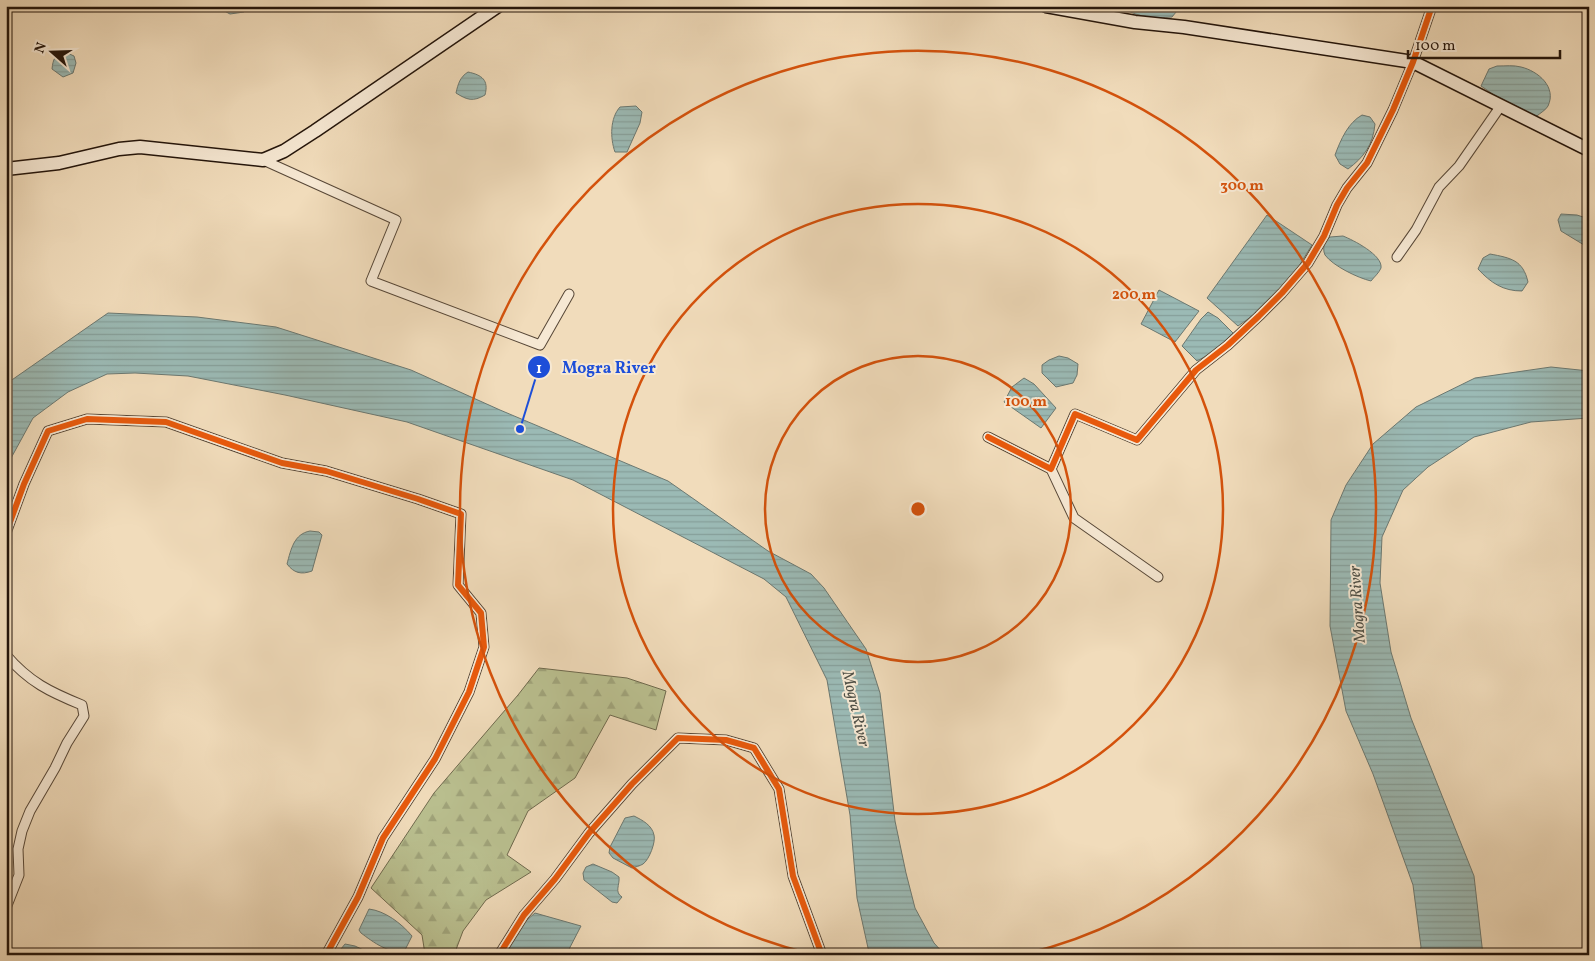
<svg xmlns="http://www.w3.org/2000/svg" width="1595" height="961" viewBox="0 0 1595 961" font-family="Vollkorn,serif">
	<style>
		.forest { fill: url(#forest-firs); stroke: #6f6a4e }
		.water { fill: url(#water-rules); stroke: #6b7871 }
		.lines { fill: none; stroke-linecap: round; stroke-linejoin: round }
		.street-casing { stroke: #574737; stroke-width: 11 }
		.secondary-casing { stroke: #24150b; stroke-width: 15 }
		.street { stroke: #f6e8d3; stroke-width: 9 }
		.secondary { stroke: #f6e8d3; stroke-width: 12 }
		.cycleway-casing { stroke: #f6e8d3; stroke-width: 9 }
		.cycleway { stroke: #e8590c; stroke-width: 6 }
		.ring { fill: none; stroke: #d4520c; stroke-width: 2.5 }
		.labels { text-anchor: middle; dominant-baseline: central; stroke-width: 4; stroke-linejoin: round; paint-order: stroke }
		.water-label { font-size: 16px; font-style: italic; fill: #4e4f46; stroke: #f6e8d3 }
		.centre { fill: #d4520c; stroke: #f6e8d3; stroke-width: 2.5 }
		.ring-label { font-size: 15px; text-anchor: middle; font-weight: bold; fill: #d4520c; stroke: #f6e8d3; stroke-width: 4; stroke-linejoin: round; paint-order: stroke }
		.leader { fill: none; stroke: #1d4ed8; stroke-width: 2 }
		.callout-dot { fill: #1d4ed8; stroke: #f6e8d3; stroke-width: 2 }
		.mark-label { font-size: 15px; text-anchor: middle; font-weight: bold; fill: #fff }
		.callout-label { font-size: 16px; text-anchor: middle; font-weight: bold; fill: #1d4ed8; stroke: #f6e8d3; stroke-width: 4; stroke-linejoin: round; paint-order: stroke }
	</style>
	<defs>
		<pattern id="forest-firs" width="22" height="20" patternUnits="userSpaceOnUse" patternTransform="scale(1.25)"><rect width="22" height="20" fill="#bac090"/><path d="M5 1l3.5 6h-7zM16 11l3.5 6h-7z" fill="#a0a47b"/></pattern>
		<pattern id="water-rules" width="6" height="5" patternUnits="userSpaceOnUse" patternTransform="scale(1.25)"><rect width="6" height="5" fill="#9bbab5"/><path d="M0 2.5h6" fill="none" stroke="#859f9a"/></pattern>
	</defs>
	<rect width="100%" height="100%" fill="#f1dcbb"/>
	<filter id="stains"><feTurbulence type="fractalNoise" baseFrequency=".004" numOctaves="4"/><feColorMatrix values="0 0 0 0 .2 0 0 0 0 .09 0 0 0 0 .02 0 0 0 .5 -.17"/></filter>
	<radialGradient id="worn" r=".72"><stop offset=".6" stop-color="#630" stop-opacity="0"/><stop offset="1" stop-color="#630" stop-opacity=".3"/></radialGradient>
	<path class="forest" d="M539,668L627,678L666,691L656,730L610,715L575,778L528,811L507,855L531,872L486,900L463,931L454,955L425,954L422,935L371,888L434,793L518,695Z"/>
	<path class="water" d="M215,6H249L244,12L230,14Z
		M1122,6H1181L1172,17C1156,18 1134,18 1122,6Z
		M65,52L74,56L76,63L73,73L63,77L52,69C53,59 55,54 65,52Z
		M1497,66C1505,66 1514,65 1521,67C1538,71 1557,87 1548,106C1546,110 1540,113 1537,116C1528,113 1517,111 1509,106C1499,100 1491,92 1481,86L1489,69Z
		M468,72C482,75 489,80 485,95C473,102 467,100 456,93C458,84 460,77 468,72Z
		M636,106L642,112L640,123L627,152H615C610,138 610,118 620,107Z
		M1362,115L1370,117L1375,124C1373,145 1364,157 1348,169L1340,164L1335,155C1341,139 1348,123 1362,115Z
		M1561,214L1577,215L1589,219V248L1561,231L1558,220Z
		M1267,215L1312,245L1294,274L1265,307L1238,326L1207,298Z
		M1343,236C1353,240 1383,255 1381,268C1379,273 1374,277 1371,281C1358,278 1333,266 1325,255C1323,251 1324,247 1324,243L1330,237Z
		M1490,254C1511,258 1523,260 1528,282L1522,291C1503,291 1491,283 1478,269L1483,258Z
		M1159,290L1199,311L1175,342L1141,324Z
		M1208,312L1218,318L1233,333L1217,350L1197,361L1182,346L1201,319Z
		M108,313L197,317L276,327L411,370L500,410L668,481L768,551L811,574L824,588L866,649L880,693L895,821L906,873L915,908L934,943L945,955H871L868,948L857,898L850,815L827,680L786,597L764,579L573,480L407,422L285,395L188,376L135,373L107,374L68,392L33,418L10,460L6,472V384Z
		M1059,356L1068,358L1078,364L1077,375L1073,383L1056,387L1042,373V365L1049,360Z
		M1551,367L1589,371V418L1531,422L1474,437L1428,467L1403,490L1382,537L1380,583L1391,652L1411,718L1474,876L1483,955H1419L1421,947L1413,885L1373,774L1346,711L1330,626L1331,520L1346,485L1373,444L1416,407L1475,378Z
		M1024,378L1034,384L1056,408L1041,428L1004,402L1012,387Z
		M310,531L319,532L322,535L312,571C301,575 294,573 287,564C291,549 294,534 310,531Z
		M634,816C642,820 652,825 654,835C656,842 649,860 643,864C640,866 635,867 632,868L613,858L609,853L610,847L625,818Z
		M593,864L612,872L619,877C620,885 614,892 622,897L617,903L612,902L584,880L583,873L586,867Z
		M369,909C385,911 401,923 412,936L405,950C390,955 373,942 361,933L359,930Z
		M535,913L581,926L566,955H505L513,932Z
		M345,944L355,946L374,955H336Z"/>
	<g class="lines">
		<defs>
			<path id="street" d="M263,160L396,220L371,281L540,345L569,294
				M1397,257L1416,230L1439,187L1459,166L1500,107
				M988,437L1051,469L1075,414L1137,440L1196,370L1228,345L1259,316L1282,293L1308,263L1324,236L1337,205L1347,188L1367,163L1393,110L1413,62L1432,6
				M1051,469L1074,518L1158,577
				M6,533L24,484L48,431L87,419L166,422L282,463L326,471L418,499L461,514L458,585L481,613L484,647L469,692L435,759L383,838L358,897L326,955
				M6,655C29,682 50,692 82,705L84,716L67,743L55,768L30,811L22,831L18,849L19,875L6,908
				M499,955L524,915L555,879L589,833L632,784L678,738L726,740L754,748L779,789L793,876L822,955"/>
			<path id="secondary" d="M1046,6L1135,22L1184,27L1413,62L1589,150
				M6,169L59,163L119,149L140,147L263,160L284,151L315,131L498,6"/>
		</defs>
		<use href="#street" class="street-casing"/>
		<use href="#secondary" class="secondary-casing"/>
		<use href="#street" class="street"/>
		<use href="#secondary" class="secondary"/>
		<defs>
			<path id="cycleway" d="M988,437L1051,469L1075,414L1137,440L1196,370L1228,345L1259,316L1282,293L1308,263L1324,236L1337,205L1347,188L1367,163L1393,110L1413,62L1432,6
				M6,533L24,484L48,431L87,419L166,422L282,463L326,471L418,499L461,514L458,585L481,613L484,647L469,692L435,759L383,838L358,897L326,955
				M499,955L524,915L555,879L589,833L632,784L678,738L726,740L754,748L779,789L793,876L822,955"/>
		</defs>
		<use href="#cycleway" class="cycleway-casing"/>
		<use href="#cycleway" class="cycleway"/>
	</g>
	<g class="ring">
		<circle cx="918" cy="509" r="153"/>
		<circle cx="918" cy="509" r="305"/>
		<path d="M811 954A458 458 0 1 1 1025 954"/>
	</g>
	<g class="labels">
		<g class="water-label">
			<text transform="translate(1358 604) rotate(-94)">Mogra River</text>
			<text transform="translate(855 709) rotate(77)">Mogra River</text>
		</g>
	</g>
	<circle cx="918" cy="509" r="8" class="centre"/>
	<g class="ring-label">
		<text x="1242" y="190">300 m</text>
		<text x="1134" y="299">200 m</text>
		<text x="1026" y="406">100 m</text>
	</g>
	<path class="leader" d="M520 429L539 367"/>
	<g class="callout-dot">
		<circle cx="520" cy="429" r="5"/>
		<circle cx="539" cy="367" r="12"/>
	</g>
	<g class="mark-label">
		<text x="539" y="373">1</text>
	</g>
	<g class="callout-label">
		<text x="609" y="373">Mogra River</text>
	</g>
	<rect width="1595" height="961" fill="none" stroke="#f1dcbb" stroke-width="25"/>
	<rect x="8" y="8" width="1580" height="946" fill="none" stroke="#24150b" stroke-width="2.5"/>
	<rect x="12" y="12" width="1570" height="936" fill="none" stroke="#24150b"/>
	<g transform="translate(52 52) rotate(290)" stroke="#f6e8d3" stroke-width="4" paint-order="stroke">
	<path d="M0-4L9 19L0 12L-9 19Z" fill="#24150b"/>
	<text y="-8" font-size="14" font-weight="bold" text-anchor="middle" fill="#24150b">N</text>
	</g>
	<path d="M1408 50v8h152v-8" fill="none" stroke="#24150b" stroke-width="2.5"/>
	<text x="1415" y="50" font-size="15" fill="#24150b" stroke="#f6e8d3" stroke-width="4" paint-order="stroke">100 m</text>
	<rect width="100%" height="100%" filter="url(#stains)"/>
	<rect width="100%" height="100%" fill="url(#worn)"/>
</svg>
